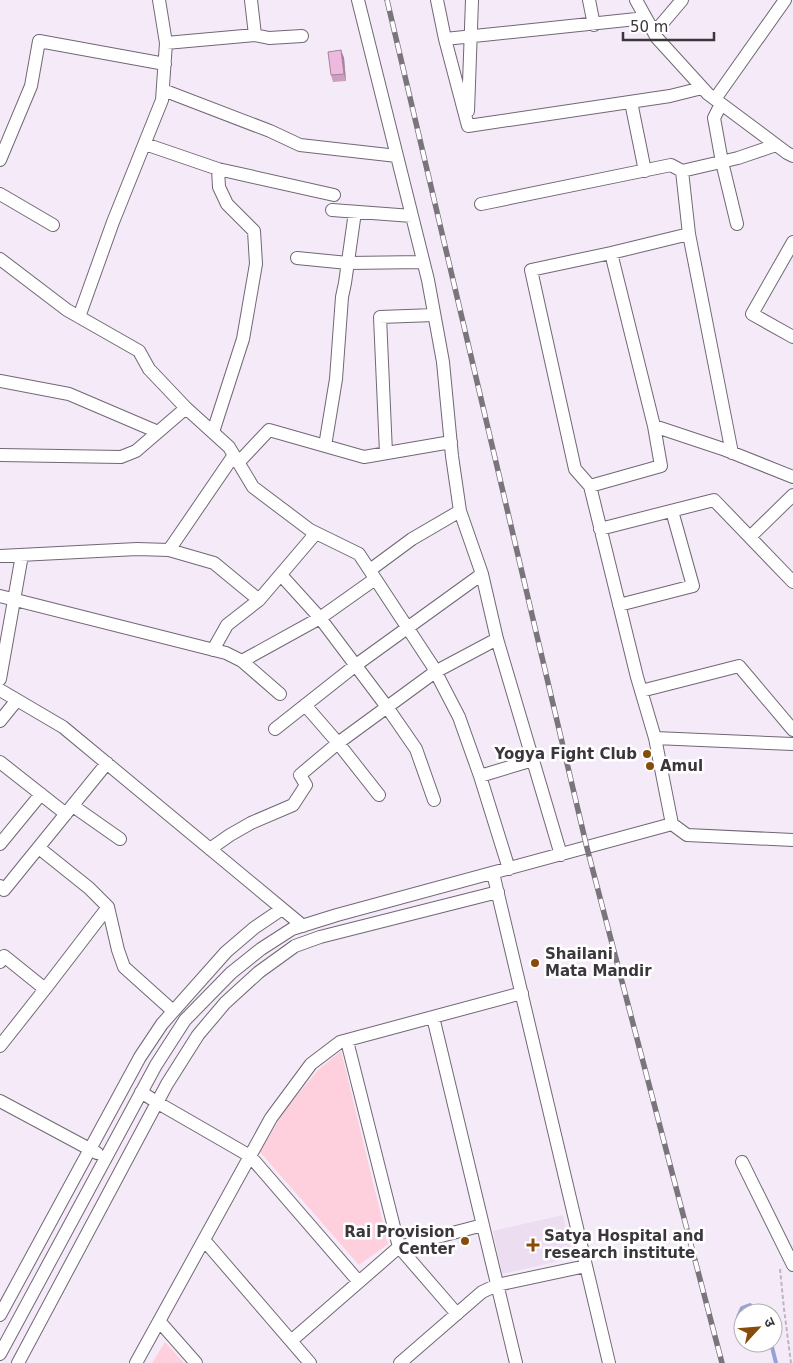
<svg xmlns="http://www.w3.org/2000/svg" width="793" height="1363" viewBox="0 0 793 1363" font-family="'DejaVu Sans','Noto Sans Devanagari',sans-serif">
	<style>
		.built { fill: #ecddf1 }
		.green { fill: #fecfdd }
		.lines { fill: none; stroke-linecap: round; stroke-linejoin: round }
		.stream { stroke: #97a1d6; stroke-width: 4 }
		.street-casing { stroke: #706874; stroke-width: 14 }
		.path { stroke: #bcb4be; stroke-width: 2; stroke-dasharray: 4 2.5; stroke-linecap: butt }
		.street { stroke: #fff; stroke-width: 12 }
		.rail-casing { stroke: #7b747c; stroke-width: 5.5 }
		.rail { stroke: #fff; stroke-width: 4; stroke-dasharray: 11; stroke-linecap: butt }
		.wall { fill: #cd9fbf }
		.shaded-wall { fill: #a7829b }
		.building { fill: #eeb9de; stroke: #a7829b }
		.poi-dot { fill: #884c0a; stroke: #fff; stroke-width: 2 }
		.labels { text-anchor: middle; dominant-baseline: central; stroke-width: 5; stroke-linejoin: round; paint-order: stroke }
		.poi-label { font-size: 15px; font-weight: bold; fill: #3a363b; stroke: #fff; text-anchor: start }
	</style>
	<rect width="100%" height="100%" fill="#f5ebf8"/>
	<path class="built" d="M563,1215L573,1258L502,1274L493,1231Z"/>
	<path class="green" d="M341,1051L388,1244L359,1265L260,1152L284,1111L318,1070Z
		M165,1342L184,1363H152Z"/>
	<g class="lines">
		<path class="stream" d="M738,1317L742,1308L750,1305L761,1313
			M771,1343L776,1363"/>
		<defs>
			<path id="street" d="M251,0L255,35
				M358,0L428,280L443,362L452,456L460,511L482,574L497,639L561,855
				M437,0L445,39L646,18
				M589,0L594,25
				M636,0L657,38L708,94L787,153L793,156
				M654,33L682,0
				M445,39L468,126L670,96L702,88
				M166,43L255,35L269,38L302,36
				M163,90L270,131L300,145L397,156
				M715,99L785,0
				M631,102L645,171
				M721,104L714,118L722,162L737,224
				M468,111L472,0
				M145,144L218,169L219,187L227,204L254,231L256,264L243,339L213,432
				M0,160L31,86L39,41L165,64
				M218,169L334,195
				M682,171L689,234L732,453
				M0,194L53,225
				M481,204L671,165L682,171L738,158L776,145
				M332,210L412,216
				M793,242L752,314L793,337
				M297,258L348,263L423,262
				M0,259L67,310L139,351L149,369L186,408L229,447L253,487L310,530L359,554L432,665L459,717L480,776L509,869
				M79,317L113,222L162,100L166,43L159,0
				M0,381L69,394L158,432
				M654,426L723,449L793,477
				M325,446L336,379L342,297L345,283L355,212
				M386,453L380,317L434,315
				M0,455L121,457L136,451L186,408
				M238,463L269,430L364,457L451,442
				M590,486L661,466L654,426L611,253
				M600,529L714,500L793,582
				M750,537L793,495
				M169,550L234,455
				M0,556L137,549L169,550L214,563L259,600
				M370,570L412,539L460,511
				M281,575L320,618L387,707L416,749L434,800
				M0,596L226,653L242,661L280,694
				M619,605L693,586L672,511
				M213,650L227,625L259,600L316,533
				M242,661L320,618L375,579
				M0,679L22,555
				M0,690L63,727L303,926
				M641,691L739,666L793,730
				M305,705L338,743L379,795
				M0,721L17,700
				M275,729L356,665L482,574
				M655,738L637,677L590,486L575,469L531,270L611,253L689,234
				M0,762L66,814
				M480,776L533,760
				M73,806L120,839
				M672,824L687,835L793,840
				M0,844L41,794
				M39,848L89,888L108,907L118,950L124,967L173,1011
				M210,849L230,835L251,823L293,805L306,785L300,775L338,743L435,672L497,639
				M493,873L609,1363
				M0,886L4,890L107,763
				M0,962L4,956L45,989L108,907
				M433,1017L516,1363
				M347,1041L399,1247L457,1314
				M0,1046L45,989
				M141,1092L158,1103L250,1156L359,1282
				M0,1101L97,1153
				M742,1162L793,1265
				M204,1240L310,1363
				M0,1315L140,1057L162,1024L226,952L254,928L282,909
				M159,1321L196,1363
				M291,1341L399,1247L483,1225
				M0,1354L156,1065L185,1020L231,973L261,949L292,929L337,915L672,824L655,738L793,744
				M18,1363L167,1084L198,1035L225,1003L259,972L295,946L320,937L498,892
				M136,1363L271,1118L311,1064L340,1042L522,993
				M400,1363L482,1292L497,1285L586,1266"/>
		</defs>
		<use href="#street" class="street-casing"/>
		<path class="path" d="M780,1269L784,1309L791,1363"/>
		<use href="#street" class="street"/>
		<defs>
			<path id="rail" d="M387,0L587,848L722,1363"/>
		</defs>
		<use href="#rail" class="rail-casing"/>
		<use href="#rail" class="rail"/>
	</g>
	<path class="wall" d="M341,50L344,58L346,81L333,82L331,75Z"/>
	<path class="shaded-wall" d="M341,50L344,58L346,81L344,74Z"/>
	<path class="building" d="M341,50L344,74L331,75L328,52Z"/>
	<g class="poi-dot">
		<circle cx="647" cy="754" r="5"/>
		<circle cx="650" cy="766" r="5"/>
		<circle cx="535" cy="963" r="5"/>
		<circle cx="465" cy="1241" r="5"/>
		<path d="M530.5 1237.5h5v5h5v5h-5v5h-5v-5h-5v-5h5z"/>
	</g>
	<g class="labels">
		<g class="poi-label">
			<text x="637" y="754" text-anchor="end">Yogya Fight Club</text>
			<text x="660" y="766">Amul</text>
			<text x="545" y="954">Shailani<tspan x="545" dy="17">Mata Mandir</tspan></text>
			<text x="455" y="1232" text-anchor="end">Rai Provision<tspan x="455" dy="17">Center</tspan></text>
			<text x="544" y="1236">Satya Hospital and<tspan x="544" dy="17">research institute</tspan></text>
		</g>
	</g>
	<g transform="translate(758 1328) rotate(64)"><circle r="24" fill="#ffffff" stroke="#b0afb1"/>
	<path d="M0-4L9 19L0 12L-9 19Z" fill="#884c0a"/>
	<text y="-8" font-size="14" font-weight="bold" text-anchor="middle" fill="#3a363b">उ</text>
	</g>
	<path d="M623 32v8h91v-8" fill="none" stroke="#3a363b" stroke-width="2.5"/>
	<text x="630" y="32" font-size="15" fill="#3a363b" stroke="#ffffff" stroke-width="4" paint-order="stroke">50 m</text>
</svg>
